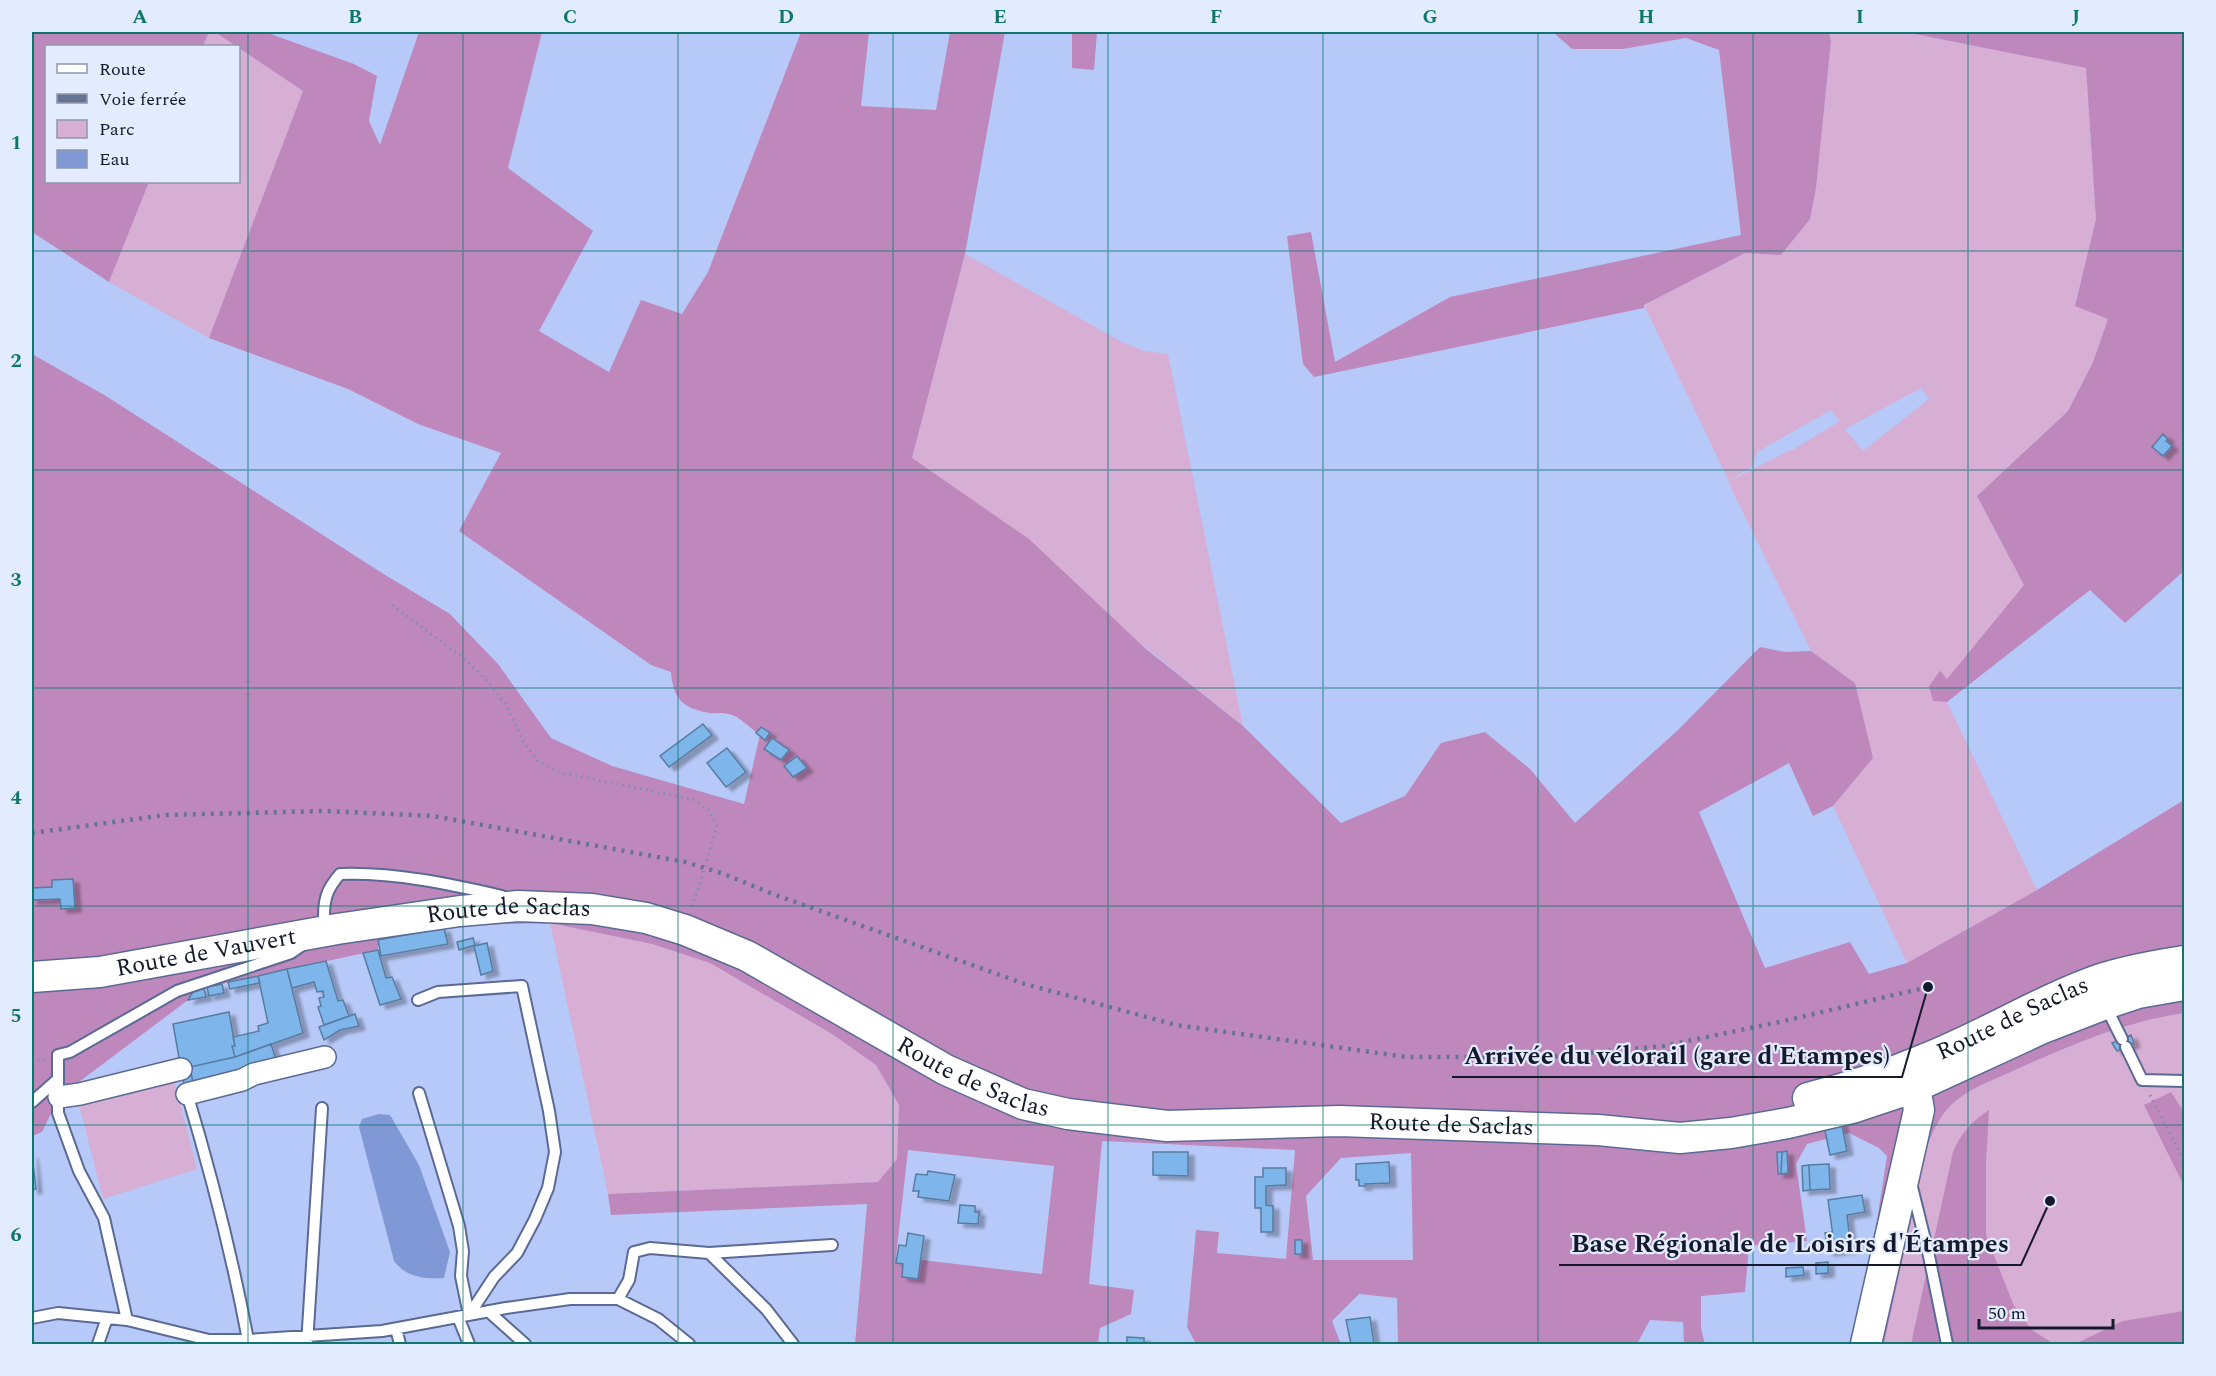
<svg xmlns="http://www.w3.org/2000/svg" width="2216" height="1376" viewBox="0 0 2216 1376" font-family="Spectral,serif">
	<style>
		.green { fill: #d7aed4; fill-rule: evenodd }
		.forest { fill: #bf88bc; fill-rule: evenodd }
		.water { fill: #8198d7 }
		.building { fill: #7eb5ea; stroke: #587ca0; stroke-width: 1.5; filter: url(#shadow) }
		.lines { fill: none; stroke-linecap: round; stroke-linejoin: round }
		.lane-casing { stroke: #5b6a94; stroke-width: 14 }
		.street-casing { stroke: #5b6a94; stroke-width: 24 }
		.secondary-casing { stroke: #5b6a94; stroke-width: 33 }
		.path { stroke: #808eb2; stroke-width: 3; stroke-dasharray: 1.5 4.5; stroke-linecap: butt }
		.lane { stroke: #fff; stroke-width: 10 }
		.street { stroke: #fff; stroke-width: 21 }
		.secondary { stroke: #fff; stroke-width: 30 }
		.rail { stroke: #677393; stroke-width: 4.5; stroke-dasharray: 3 6; stroke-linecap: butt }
		.grid { fill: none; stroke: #0f766e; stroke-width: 1.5; stroke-opacity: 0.55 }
		.labels { text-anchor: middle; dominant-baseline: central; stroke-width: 4.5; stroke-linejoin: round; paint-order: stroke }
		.street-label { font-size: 24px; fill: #141a2b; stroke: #e3ebfe }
		.leader { fill: none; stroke: #141a2b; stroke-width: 2 }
		.callout-dot { fill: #141a2b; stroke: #e3ebfe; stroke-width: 2 }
		.callout-label { font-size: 26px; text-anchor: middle; font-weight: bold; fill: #141a2b; stroke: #e3ebfe; stroke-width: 4.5; stroke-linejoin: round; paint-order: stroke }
		.neatline { fill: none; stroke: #0f766e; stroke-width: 2 }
		.grid-label { font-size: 20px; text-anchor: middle; font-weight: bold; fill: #0f766e }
	</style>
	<defs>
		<filter id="shadow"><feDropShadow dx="6" dy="4" stdDeviation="1.5" flood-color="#0004"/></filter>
	</defs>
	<rect width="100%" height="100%" fill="#b7c9f8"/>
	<path class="green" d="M209,32H215L237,46H203Z
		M1829,32H1905L2086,68L2096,219L2075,305L2108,319L2093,362L2068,411L1977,496L2024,585L1947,680L1933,701L1947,702L2037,890L1907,963L1833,806L1873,758L1855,683L1811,651L1728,482L1790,450L1791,451L1840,421L1831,410L1757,452L1753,466L1729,481L1644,305L1745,253L1781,255L1810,219L1816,188L1831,41ZM1921,388L1934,405L1929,399L1863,451L1845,429Z
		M239,48L303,91L209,338L109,282L149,182H238Z
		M965,254L1122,342L1144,351L1168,354L1243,726L912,458Z
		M550,923L652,944L710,963L832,1034L876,1065L899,1105L898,1159L878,1182L608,1194Z
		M2184,1013V1344H1884L1928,1144C1935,1127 1942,1111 1958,1099C1975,1086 1996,1079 2015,1070C2071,1045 2124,1022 2184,1013Z
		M174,1079L197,1169L103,1199L79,1104Z"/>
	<path class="forest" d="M32,32H209L203,46H46V182H149L109,282L32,232Z
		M215,32H265L354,64L377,76L369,121L380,145L419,32H542L508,168L593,231L539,331L609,372L641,300L682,314L708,272L801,32H869L861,106L936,110L950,32H1005L965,254L912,458L1029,539L1146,649L1243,726L1341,823L1405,796L1441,743L1485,732L1530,769L1575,823L1678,730L1760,647L1785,652L1811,651L1855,683L1873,758L1833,806L1813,816L1789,763L1699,812L1765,968L1850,942L1869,974L1907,963L2037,890L2184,800V1013C2124,1022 2071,1045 2015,1070C1996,1079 1975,1086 1958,1099C1942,1111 1935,1127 1928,1144L1884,1344H1835L1858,1343L1887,1156L1879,1148L1849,1133L1807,1144L1796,1164L1807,1241L1749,1246L1745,1292L1701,1296V1328L1705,1344H1684L1683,1322L1650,1320L1637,1344H1398L1397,1298L1359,1294L1332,1321L1341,1344H1211L1195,1342L1187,1327L1196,1230L1219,1232L1217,1253L1286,1259L1295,1150L1102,1141L1089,1284L1134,1290L1131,1314L1100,1328L1098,1344H855L867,1204L611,1215L608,1194L878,1182L897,1159L899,1105L876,1065L832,1034L710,963L652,944L550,923L463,925L378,940V950L194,990L188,1000L59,1097L42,1132L32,1136V354L106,396L382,573L450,614L498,664L551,738L612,766L744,804L760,735C751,729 738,715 728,714C722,712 715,714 709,713C682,708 673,698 671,672L651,665L459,531L501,453L418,424L348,389L209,338L303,91ZM908,1150L1054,1166L1042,1274L896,1257ZM1411,1153L1413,1260H1313L1306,1196L1341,1158Z
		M1072,32H1097L1094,70L1072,68Z
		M1553,32H1829L1831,41L1816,188L1810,219L1781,255L1745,253L1644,305V308L1314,377L1303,364L1287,236L1311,232L1335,362L1450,297L1741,235L1719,50L1686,38L1623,49H1572Z
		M1905,32H2184V571L2125,623L2090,590L1947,702L1933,701L1929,686L1940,671L1947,679L2024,585L1977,496L2068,411L2093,362L2108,319L2075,306L2096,219L2086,68Z
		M2171,1092L2184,1112V1186L2144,1105Z
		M1989,1110L1986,1162V1235L2014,1306L2032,1330L2054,1344H1911L1953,1152C1961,1133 1971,1122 1989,1110Z
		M2184,1311V1344H2075L2123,1321Z"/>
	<path class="water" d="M379,1114L390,1115L419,1165L450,1252L444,1278C425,1279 407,1278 394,1261L359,1127L362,1119Z"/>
	<path class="building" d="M2163,434L2168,439L2166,441L2172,446L2163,456L2152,447Z
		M703,724L712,735L669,767L660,756Z
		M761,727L770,733L765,740L756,733Z
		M772,738L789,750L781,760L764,749Z
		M727,748L746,772L726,787L707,763Z
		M797,756L807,768L793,777L784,766Z
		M73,879L75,908L61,909L60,899L32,900V888L52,887V880Z
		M444,928L448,944L381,956L378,940Z
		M473,938L475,945L459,950L457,942Z
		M487,943L493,971L481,975L474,946Z
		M378,950L386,978L392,977L401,999L380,1005L363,953Z
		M326,961L338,1001L343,1000L349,1016L324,1025L318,1007L321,1006L319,998L324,997L323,991L317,992L314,982L292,988L287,969Z
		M287,969L303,1033L235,1057L232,1046H235L233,1037L259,1031L258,1026L268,1023L258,976Z
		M258,976L260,983L230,989L228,982Z
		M222,984L224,993L209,996L207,987Z
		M204,988L206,997L188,1000L194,990Z
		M229,1012L235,1046H232L235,1057L181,1069L173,1024Z
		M355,1014L359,1026L340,1030L324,1040L319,1027Z
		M2131,1035L2134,1043L2117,1051L2112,1043Z
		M271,1044L277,1063L193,1083L190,1067L235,1057Z
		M190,1067L193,1083L184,1084L181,1069Z
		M1841,1121L1847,1151L1830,1155L1824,1126Z
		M1787,1151L1788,1173L1781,1174L1782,1152Z
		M1153,1152H1188V1176L1153,1175Z
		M1777,1152H1782L1781,1174H1778Z
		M32,1154L36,1189L32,1190Z
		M1389,1162L1390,1183L1365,1184L1366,1186H1359V1180H1356V1164Z
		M1829,1164L1830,1189L1810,1190L1809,1165Z
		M1809,1165L1810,1190L1803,1191L1802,1166Z
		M1263,1168H1286V1185L1266,1186V1205L1273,1206V1232H1261V1208H1255V1177H1263Z
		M928,1171L955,1175L949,1201L918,1197L919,1191H913L916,1174L927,1175Z
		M1862,1195L1865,1212L1847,1215L1851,1249L1835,1251L1828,1200Z
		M960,1205L975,1206V1212H979L978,1224L958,1223Z
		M1832,1232L1835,1251L1828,1252L1825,1233Z
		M908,1233L924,1236L918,1279L902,1277L903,1264L896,1263L899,1245L906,1246Z
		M1295,1240H1302V1254H1295Z
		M1828,1262V1273L1816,1274V1263Z
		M1803,1267L1804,1275L1786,1277V1268Z
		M1370,1317L1374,1344H1351L1346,1320Z
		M1127,1337L1144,1338V1344H1127Z"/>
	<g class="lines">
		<defs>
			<path id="lane" d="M333,926L324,916C324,897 328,888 340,874C394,872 450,884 502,896
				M418,1000L438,992L522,986L549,1111L555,1152L548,1188L535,1219L517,1253L494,1277L469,1315
				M2105,1005L2122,1039
				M2126,1047L2142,1080L2184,1081
				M186,1090C211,1173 232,1255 248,1340H209L127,1320L104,1218L79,1171L58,1113V1055L70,1052L177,991L291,953L304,944
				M419,1093L459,1226L463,1251L461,1276L469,1315
				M32,1102L58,1079
				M1911,1183L1929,1256L1947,1344
				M709,1253L766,1309L793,1344
				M618,1299L629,1280L634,1252L650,1248L709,1253L832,1245
				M488,1311L525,1344
				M458,1317L469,1344
				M32,1318L58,1313L127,1320
				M396,1329L400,1344
				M248,1340L382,1331L506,1308L570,1299H618L658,1319L689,1344
				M98,1344L107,1318
				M307,1344L322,1108"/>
			<path id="street" d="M187,1094L242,1080L254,1074L325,1057
				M59,1097L80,1094L181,1069"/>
			<g id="secondary">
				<path id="s1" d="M32,977L100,972L337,929L460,911L518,906L592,909L646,918L685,930L747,956L946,1070L1023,1104L1068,1114L1167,1126L1339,1121L1598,1130L1680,1138L1731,1133L1788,1123L1852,1108L1915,1087L2043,1028L2105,1004L2138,993L2184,985"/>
				<path id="s2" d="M1808,1098C1847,1088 1887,1075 1925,1059C1986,1035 2042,999 2104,978C2130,970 2158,965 2184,961"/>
				<path d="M1866,1344L1919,1110L1915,1087L1921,1068"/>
			</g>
		</defs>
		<use href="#lane" class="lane-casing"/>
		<use href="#street" class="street-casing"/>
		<use href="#secondary" class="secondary-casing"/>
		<path class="path" d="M392,605L466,660L488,682L506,705L524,743L538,761L558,772L695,800L710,811L717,827L692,908
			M32,1062L45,1059
			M2150,1095L2184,1160"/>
		<use href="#lane" class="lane"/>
		<use href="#street" class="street"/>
		<use href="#secondary" class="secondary"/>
		<path class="rail" d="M32,833L166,815L326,811L433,816L685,862L724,874L773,894L1025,984L1176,1025L1407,1057H1543L1664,1046L1784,1021L1928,987"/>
	</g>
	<path class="grid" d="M248,32V1344M463,32V1344M678,32V1344M893,32V1344M1108,32V1344M1323,32V1344M1538,32V1344M1753,32V1344M1968,32V1344M32,251H2184M32,470H2184M32,688H2184M32,906H2184M32,1125H2184"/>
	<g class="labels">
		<g class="street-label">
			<text stroke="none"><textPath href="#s1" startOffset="482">Route de Saclas</textPath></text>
			<text stroke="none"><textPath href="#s1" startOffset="176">Route de Vauvert</textPath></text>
			<text stroke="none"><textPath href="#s2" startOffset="220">Route de Saclas</textPath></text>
			<text stroke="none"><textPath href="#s1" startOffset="986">Route de Saclas</textPath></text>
			<text stroke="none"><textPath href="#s1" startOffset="1472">Route de Saclas</textPath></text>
		</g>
	</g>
	<path class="leader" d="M1928 987L1902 1077H1452M2050 1201L2021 1265H1559"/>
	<g class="callout-dot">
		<circle cx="1928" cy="987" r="6"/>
		<circle cx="2050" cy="1201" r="6"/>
	</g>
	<g class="callout-label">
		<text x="1677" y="1064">Arrivée du vélorail (gare d'Etampes)</text>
		<text x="1790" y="1252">Base Régionale de Loisirs d'Étampes</text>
	</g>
	<rect width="2216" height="1376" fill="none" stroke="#e3ebfe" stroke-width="66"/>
	<rect x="45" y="45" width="195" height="138" fill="#e3ebfe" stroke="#9097aa" stroke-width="1.5"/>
	<rect x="57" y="64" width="30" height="9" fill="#ffffff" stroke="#9097aa" stroke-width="1.5"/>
	<text x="99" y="75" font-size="18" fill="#141a2b">Route</text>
	<rect x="57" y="94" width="30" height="9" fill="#677393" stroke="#9097aa" stroke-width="1.5"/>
	<text x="99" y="105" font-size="18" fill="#141a2b">Voie ferrée</text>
	<rect x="57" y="120" width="30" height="18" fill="#d7aed4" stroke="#9097aa" stroke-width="1.5"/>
	<text x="99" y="135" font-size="18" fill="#141a2b">Parc</text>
	<rect x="57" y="150" width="30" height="18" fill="#8198d7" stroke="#9097aa" stroke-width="1.5"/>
	<text x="99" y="165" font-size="18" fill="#141a2b">Eau</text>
	<path d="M1979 1319v9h134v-9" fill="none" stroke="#141a2b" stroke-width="3"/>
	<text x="1988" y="1319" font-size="18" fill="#141a2b" stroke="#e3ebfe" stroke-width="4.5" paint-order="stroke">50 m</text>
	<rect x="33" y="33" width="2150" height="1310" class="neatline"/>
	<g class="grid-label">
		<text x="140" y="23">A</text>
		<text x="355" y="23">B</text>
		<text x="570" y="23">C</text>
		<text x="786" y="23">D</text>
		<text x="1000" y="23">E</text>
		<text x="1216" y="23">F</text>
		<text x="1430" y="23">G</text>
		<text x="1646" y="23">H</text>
		<text x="1860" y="23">I</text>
		<text x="2076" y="23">J</text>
		<text x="16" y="149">1</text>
		<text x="16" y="367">2</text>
		<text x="16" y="586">3</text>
		<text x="16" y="804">4</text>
		<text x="16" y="1022">5</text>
		<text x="16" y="1241">6</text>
	</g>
</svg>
